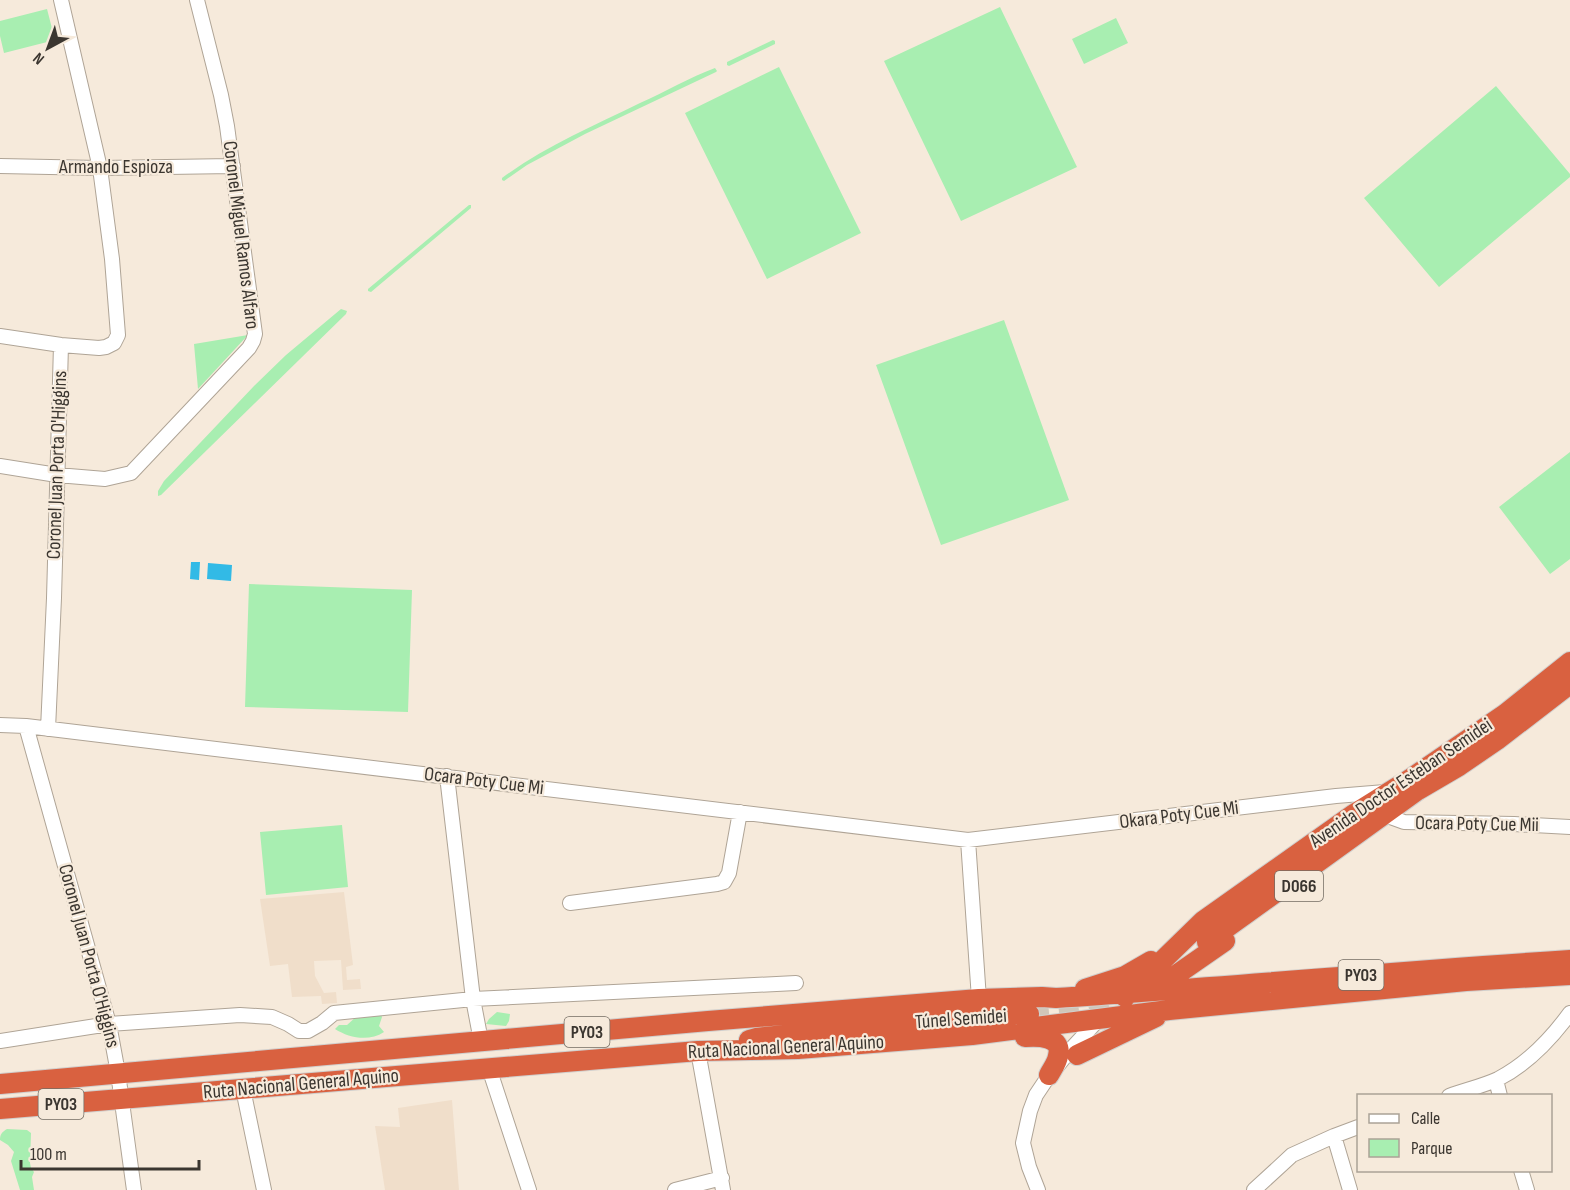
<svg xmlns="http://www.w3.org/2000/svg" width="1570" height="1190" viewBox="0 0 1570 1190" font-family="'Sofia Sans Condensed',sans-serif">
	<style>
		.built { fill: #f0deca }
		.green { fill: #a8eeb1 }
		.water { fill: #32bae6 }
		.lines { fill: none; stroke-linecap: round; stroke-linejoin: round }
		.highway-tunnel { stroke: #d1c6b9; stroke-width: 20; stroke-dasharray: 20 10; stroke-linecap: butt }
		.minor-casing { stroke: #afa496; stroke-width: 16 }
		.highway-casing { stroke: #d0cfcd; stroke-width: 22 }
		.minor { stroke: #fff; stroke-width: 14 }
		.highway { stroke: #d96140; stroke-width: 20 }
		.labels { text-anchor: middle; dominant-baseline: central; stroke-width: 4.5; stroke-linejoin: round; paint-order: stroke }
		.shield { fill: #f6eadb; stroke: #736c63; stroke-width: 1.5 }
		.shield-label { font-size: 18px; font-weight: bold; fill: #3b3630 }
		.street-label { font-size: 20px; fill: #3b3630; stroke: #f6eadb }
	</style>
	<rect width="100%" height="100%" fill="#f6eadb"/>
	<path class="built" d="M344,892L353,965L346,967L347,980L360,979L361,989L343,990L341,960L314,961L315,976L324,993L336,992L337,1003L322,1004L321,996L292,997L288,964L270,966L260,899Z
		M452,1100L459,1190H385L375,1126L400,1127L398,1108Z"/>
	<path class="green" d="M1000,7L1077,167L961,221L884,61Z
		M47,9L55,40L4,53L0,36V21Z
		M1116,18L1128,43L1084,64L1072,39Z
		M773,40L775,41V44L729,66L727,65V62Z
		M779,67L861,233L767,279L685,113Z
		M715,68L717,71L716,72L585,134L527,165L504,181L502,180V178C544,147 593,126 640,103C665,92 690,77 715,68Z
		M1496,86L1570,174V177L1439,287L1364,198Z
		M469,205H471V208L371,292L368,291V289Z
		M341,309L347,311L346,314L161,495L158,496V491L164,481L254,386L286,355Z
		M1004,320L1069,500L941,545L876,365Z
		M248,335L198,389L194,344Z
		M1570,452V559L1550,574L1499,507Z
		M249,584L412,590L408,712L245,707Z
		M342,825L348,887L266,895L260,832Z
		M380,1012L382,1017L379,1026L384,1032C369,1042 349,1038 335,1029L339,1025H347L357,1016Z
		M497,1012L510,1014L509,1021L506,1026L486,1024L489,1019Z
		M7,1129L27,1130L31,1133L30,1163L31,1168L34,1172L32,1177L34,1190H20L11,1161L14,1152L8,1145L0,1140C0,1134 2,1132 7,1129Z"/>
	<path class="water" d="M191,562H200L199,580L190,579Z
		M208,563L232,565L231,581L207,579Z"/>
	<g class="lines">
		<path class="highway-tunnel" d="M1029,1014C1063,1011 1095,1008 1127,997"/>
		<defs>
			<path id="minor" d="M0,166L100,168L233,166
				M0,336L61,345L99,348L106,347L114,343L118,335L112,259L100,168L61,0
				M0,466L57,475L105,479L131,473L249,348L253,341L255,334L227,126L221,95L197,0
				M0,725L26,726L968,840L1336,796L1385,792
				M26,726L109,1024L118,1073L134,1190
				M48,729L54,598L61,345
				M447,776L473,999L481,1041
				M1387,813L1393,818L1404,822L1514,824L1570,827
				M968,840L979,999
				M570,903L717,884L724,882L729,873L740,812
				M0,1041L109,1024L240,1015L272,1017L288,1024L299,1031H308L322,1023L334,1013L473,999L796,983
				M698,1051L723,1190
				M489,1068L529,1190
				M1496,1080L1500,1096
				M243,1089L264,1190
				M1449,1096C1465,1090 1483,1086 1498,1079C1527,1064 1551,1039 1570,1013
				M1334,1136L1350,1190
				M1521,1170L1527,1190
				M675,1190L722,1178
				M1038,1190L1029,1167L1023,1143L1030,1111L1036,1095L1046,1080L1072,1048L1099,1019
				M1254,1190L1292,1155L1334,1136L1358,1127"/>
			<path id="highway" d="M1207,942L1418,790L1459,766L1497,740L1570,684
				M1085,989L1125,976L1151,961
				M1153,991L1225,941
				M1125,997L1203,921L1354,814L1410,779L1505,714L1570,662
				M1025,1037C1038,1036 1063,1036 1058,1056C1057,1063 1052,1069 1049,1075
				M749,1040L756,1038L889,1024L1029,1014
				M1077,1055L1156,1017
				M0,1084L708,1021L979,999L1042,997L1056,998C1228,987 1399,971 1570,960
				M0,1109L698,1051L798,1049L972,1035L1169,1010L1466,981L1570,975"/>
		</defs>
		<use href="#minor" class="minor-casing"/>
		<use href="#highway" class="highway-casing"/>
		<use href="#minor" class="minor"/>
		<use href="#highway" class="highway"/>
	</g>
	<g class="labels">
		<g class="shield">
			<rect x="1275" y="871" width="48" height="30" rx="4.5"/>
			<rect x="1338.5" y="960" width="45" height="30" rx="4.5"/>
			<rect x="564.5" y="1017" width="45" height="30" rx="4.5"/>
			<rect x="38.5" y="1089" width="45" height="30" rx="4.5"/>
		</g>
		<g class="shield-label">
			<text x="1299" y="886">D066</text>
			<text x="1361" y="975">PY03</text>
			<text x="587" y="1032">PY03</text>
			<text x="61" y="1104">PY03</text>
		</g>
		<g class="street-label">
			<text x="116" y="167">Armando Espioza</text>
			<text transform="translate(241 235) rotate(83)">Coronel Miguel Ramos Alfaro</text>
			<text transform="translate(57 465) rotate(-88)">Coronel Juan Porta O'Higgins</text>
			<text transform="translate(484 781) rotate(7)">Ocara Poty Cue Mi</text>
			<text transform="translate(1401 783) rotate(-34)">Avenida Doctor Esteban Semidei</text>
			<text transform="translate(1179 815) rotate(-7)">Okara Poty Cue Mi</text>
			<text transform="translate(1477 824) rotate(1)">Ocara Poty Cue Mii</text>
			<text transform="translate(89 956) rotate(75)">Coronel Juan Porta O'Higgins</text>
			<text transform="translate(961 1019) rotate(-4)">Túnel Semidei</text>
			<text transform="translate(786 1047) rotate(-3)">Ruta Nacional General Aquino</text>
			<text transform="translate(301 1084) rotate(-5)">Ruta Nacional General Aquino</text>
		</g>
	</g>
	<rect x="1357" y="1094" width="195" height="78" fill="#f6eadb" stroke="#aba297" stroke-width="1.5"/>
	<rect x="1369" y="1114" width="30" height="9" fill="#ffffff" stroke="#aba297" stroke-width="1.5"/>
	<text x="1411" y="1124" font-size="18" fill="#3b3630">Calle</text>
	<rect x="1369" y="1139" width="30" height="18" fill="#a8eeb1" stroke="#aba297" stroke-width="1.5"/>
	<text x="1411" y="1154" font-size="18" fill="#3b3630">Parque</text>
	<g transform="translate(48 48) rotate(221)" stroke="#f6eadb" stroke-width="4.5" paint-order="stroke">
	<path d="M0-4.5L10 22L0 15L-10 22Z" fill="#3b3630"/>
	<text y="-9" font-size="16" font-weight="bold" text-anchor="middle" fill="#3b3630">N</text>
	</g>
	<path d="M21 1160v9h178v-9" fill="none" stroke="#3b3630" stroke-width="3"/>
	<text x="30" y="1160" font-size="18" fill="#3b3630" stroke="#f6eadb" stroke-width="4.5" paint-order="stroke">100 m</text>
</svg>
